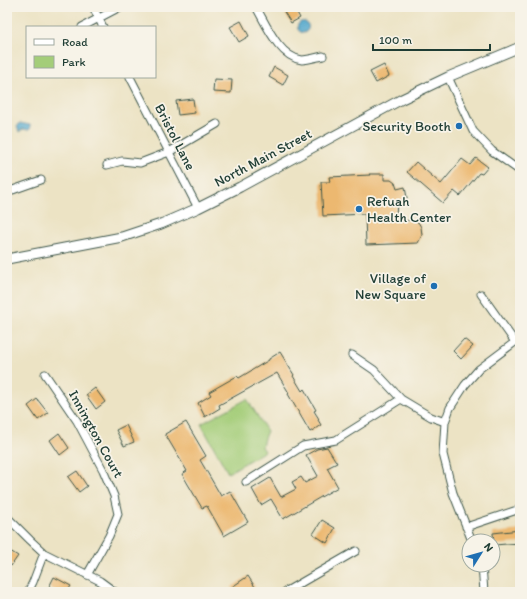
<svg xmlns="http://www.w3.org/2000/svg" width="527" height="599" viewBox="0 0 527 599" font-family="Itim,sans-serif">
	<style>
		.green { fill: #a4cd79; stroke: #628556 }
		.water { fill: #50a6cc; stroke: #387280 }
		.building { fill: #ecb86f }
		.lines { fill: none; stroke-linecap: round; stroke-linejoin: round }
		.street-casing { stroke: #3e564a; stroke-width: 9 }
		.secondary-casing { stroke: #3e564a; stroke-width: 11 }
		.street { stroke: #fff; stroke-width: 7 }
		.secondary { stroke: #fff; stroke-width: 9 }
		.poi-dot { fill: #1f6fb2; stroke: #f7f3e8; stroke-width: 1.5 }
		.labels { text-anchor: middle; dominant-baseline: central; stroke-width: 3.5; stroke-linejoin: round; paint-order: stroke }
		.poi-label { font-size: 14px; fill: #1f3d34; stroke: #f7f3e8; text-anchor: end }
		.street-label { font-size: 14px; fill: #1f3d34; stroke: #f7f3e8 }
	</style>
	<rect width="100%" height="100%" fill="#f7f3e8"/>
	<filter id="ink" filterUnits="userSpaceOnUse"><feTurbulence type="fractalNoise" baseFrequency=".025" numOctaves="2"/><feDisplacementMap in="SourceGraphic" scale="8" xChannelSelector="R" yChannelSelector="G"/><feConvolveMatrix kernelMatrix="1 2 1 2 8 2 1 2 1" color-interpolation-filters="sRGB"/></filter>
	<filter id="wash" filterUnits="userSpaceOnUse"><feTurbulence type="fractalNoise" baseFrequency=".012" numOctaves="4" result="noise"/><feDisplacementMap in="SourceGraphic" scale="16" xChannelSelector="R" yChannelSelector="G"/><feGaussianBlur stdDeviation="0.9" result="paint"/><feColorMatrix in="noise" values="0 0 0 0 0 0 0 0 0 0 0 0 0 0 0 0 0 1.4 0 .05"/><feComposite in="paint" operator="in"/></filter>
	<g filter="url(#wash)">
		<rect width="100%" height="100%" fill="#ece3c4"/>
		<path class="green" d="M247,399L267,431L264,438L262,447L265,451L228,473L201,424Z"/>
		<path class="water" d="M297.5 27a5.5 5.5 0 1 1 11 0a5.5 5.5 0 1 1-11 0Z
			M20,123L30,125L31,128L29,130L23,129L19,132L17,127Z"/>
		<g id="blocks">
			<path class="building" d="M281,7H294L300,18L291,23Z
				M241,21L249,36L239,42L230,27Z
				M384,65L389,76L376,83L370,72Z
				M274,67L288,75L283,85L269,77Z
				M214,79L232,80L231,93L213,92Z
				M193,99L195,113L178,115L176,101Z
				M476,158L488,167L482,174L479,173L460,196L454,191L443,203L407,172L416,162L441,184L462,159L470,165Z
				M369,174H384V180H391L395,183L397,189L405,187L407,198L405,203H397L396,215L400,220L405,221L411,220L418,222L421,227L422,235L418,243L366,245L365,214L323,216L321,182H330L329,177L370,175Z
				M464,339L473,346L461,359L453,351Z
				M280,352L294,375L293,376L302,391L304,389L316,410L314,411L319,419L318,420L321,425L310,432L288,394L289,393L277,373L219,405L220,408L205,417L198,403L211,395L209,392L237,376L239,378L269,360V359Z
				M95,388L105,402L96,409L86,395Z
				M37,399L48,413L38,420L28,406Z
				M186,422L206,456L200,460L221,496L230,491L248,522L224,536L207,506L202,508L182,474L187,471L165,434Z
				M126,425L134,442L124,446L116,430Z
				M59,433L69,448L60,455L50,440Z
				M327,447L337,463L327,468L338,487L283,519L271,499L261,505L252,489L270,478L281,497L296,489L292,482L301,477L305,483L318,476L306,455L317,449Z
				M77,471L87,486L79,492L68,477Z
				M322,520L335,528L327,543L313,534Z
				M520,530V543L494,545L493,533Z
				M7,549L18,556L11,566L7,563Z
				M248,576L255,587L246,592H235L232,587Z
				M54,577L71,586L67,592H58L49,587Z"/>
		</g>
	</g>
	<g filter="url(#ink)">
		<use href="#blocks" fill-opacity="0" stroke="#3e564a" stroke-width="1"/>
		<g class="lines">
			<defs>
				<path id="street" d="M93,7L103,27
					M256,7C266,24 279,57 302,60C307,60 318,57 323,56
					M82,27L120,7
					M130,77L198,208
					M448,77L473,131L492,151L520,171
					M107,165L122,161L140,163L169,152L217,124
					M7,192L41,180
					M481,294L515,342
					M352,355L374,370L401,399L431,417L445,422
					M45,374L77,421L103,470L114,496L118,514L109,536L87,575
					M246,482L303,446L336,440L401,399
					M7,517L30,540L44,553L100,581L115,592
					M466,527L520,509
					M472,541L453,493L443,454L445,422L450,408L465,385L479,369L515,342L520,339
					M482,565L484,592
					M28,592L33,582L44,553
					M285,592L356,551"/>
				<path id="secondary" d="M7,259L122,237L161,224L198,208L240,187L402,99L448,77L520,47"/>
			</defs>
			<use href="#street" class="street-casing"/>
			<use href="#secondary" class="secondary-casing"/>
			<use href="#street" class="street"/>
			<use href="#secondary" class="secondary"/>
		</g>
	</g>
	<g class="poi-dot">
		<circle cx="459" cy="126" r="4"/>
		<circle cx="359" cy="209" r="4"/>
		<circle cx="434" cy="286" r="4"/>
	</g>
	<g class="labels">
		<g class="poi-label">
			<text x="451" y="126">Security Booth</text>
			<text x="367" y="201" text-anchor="start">Refuah<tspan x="367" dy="16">Health Center</tspan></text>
			<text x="426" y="278">Village of<tspan x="426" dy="16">New Square</tspan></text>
		</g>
		<g class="street-label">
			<text transform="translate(175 137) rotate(63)">Bristol Lane</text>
			<text transform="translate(263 158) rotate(-28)">North Main Street</text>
			<text transform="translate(96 434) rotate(61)">Innington Court</text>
		</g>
	</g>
	<rect width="527" height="599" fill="none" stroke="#f7f3e8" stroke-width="24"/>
	<rect x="26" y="26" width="130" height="52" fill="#f7f3e8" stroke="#a1aaa0"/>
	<rect x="34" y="39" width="20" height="6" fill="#ffffff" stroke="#a1aaa0"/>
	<text x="62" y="46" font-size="12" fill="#1f3d34">Road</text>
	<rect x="34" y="56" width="20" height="12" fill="#a4cd79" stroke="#a1aaa0"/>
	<text x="62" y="66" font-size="12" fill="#1f3d34">Park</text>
	<g transform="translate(481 553) rotate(53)"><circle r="19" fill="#f7f3e8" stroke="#a1aaa0"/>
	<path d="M0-3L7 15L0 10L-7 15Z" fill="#1f6fb2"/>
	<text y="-6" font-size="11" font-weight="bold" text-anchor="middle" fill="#1f3d34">N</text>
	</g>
	<path d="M373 44v6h117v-6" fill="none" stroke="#1f3d34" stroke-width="2"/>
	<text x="379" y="44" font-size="12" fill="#1f3d34" stroke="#f7f3e8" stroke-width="3" paint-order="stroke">100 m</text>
</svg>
